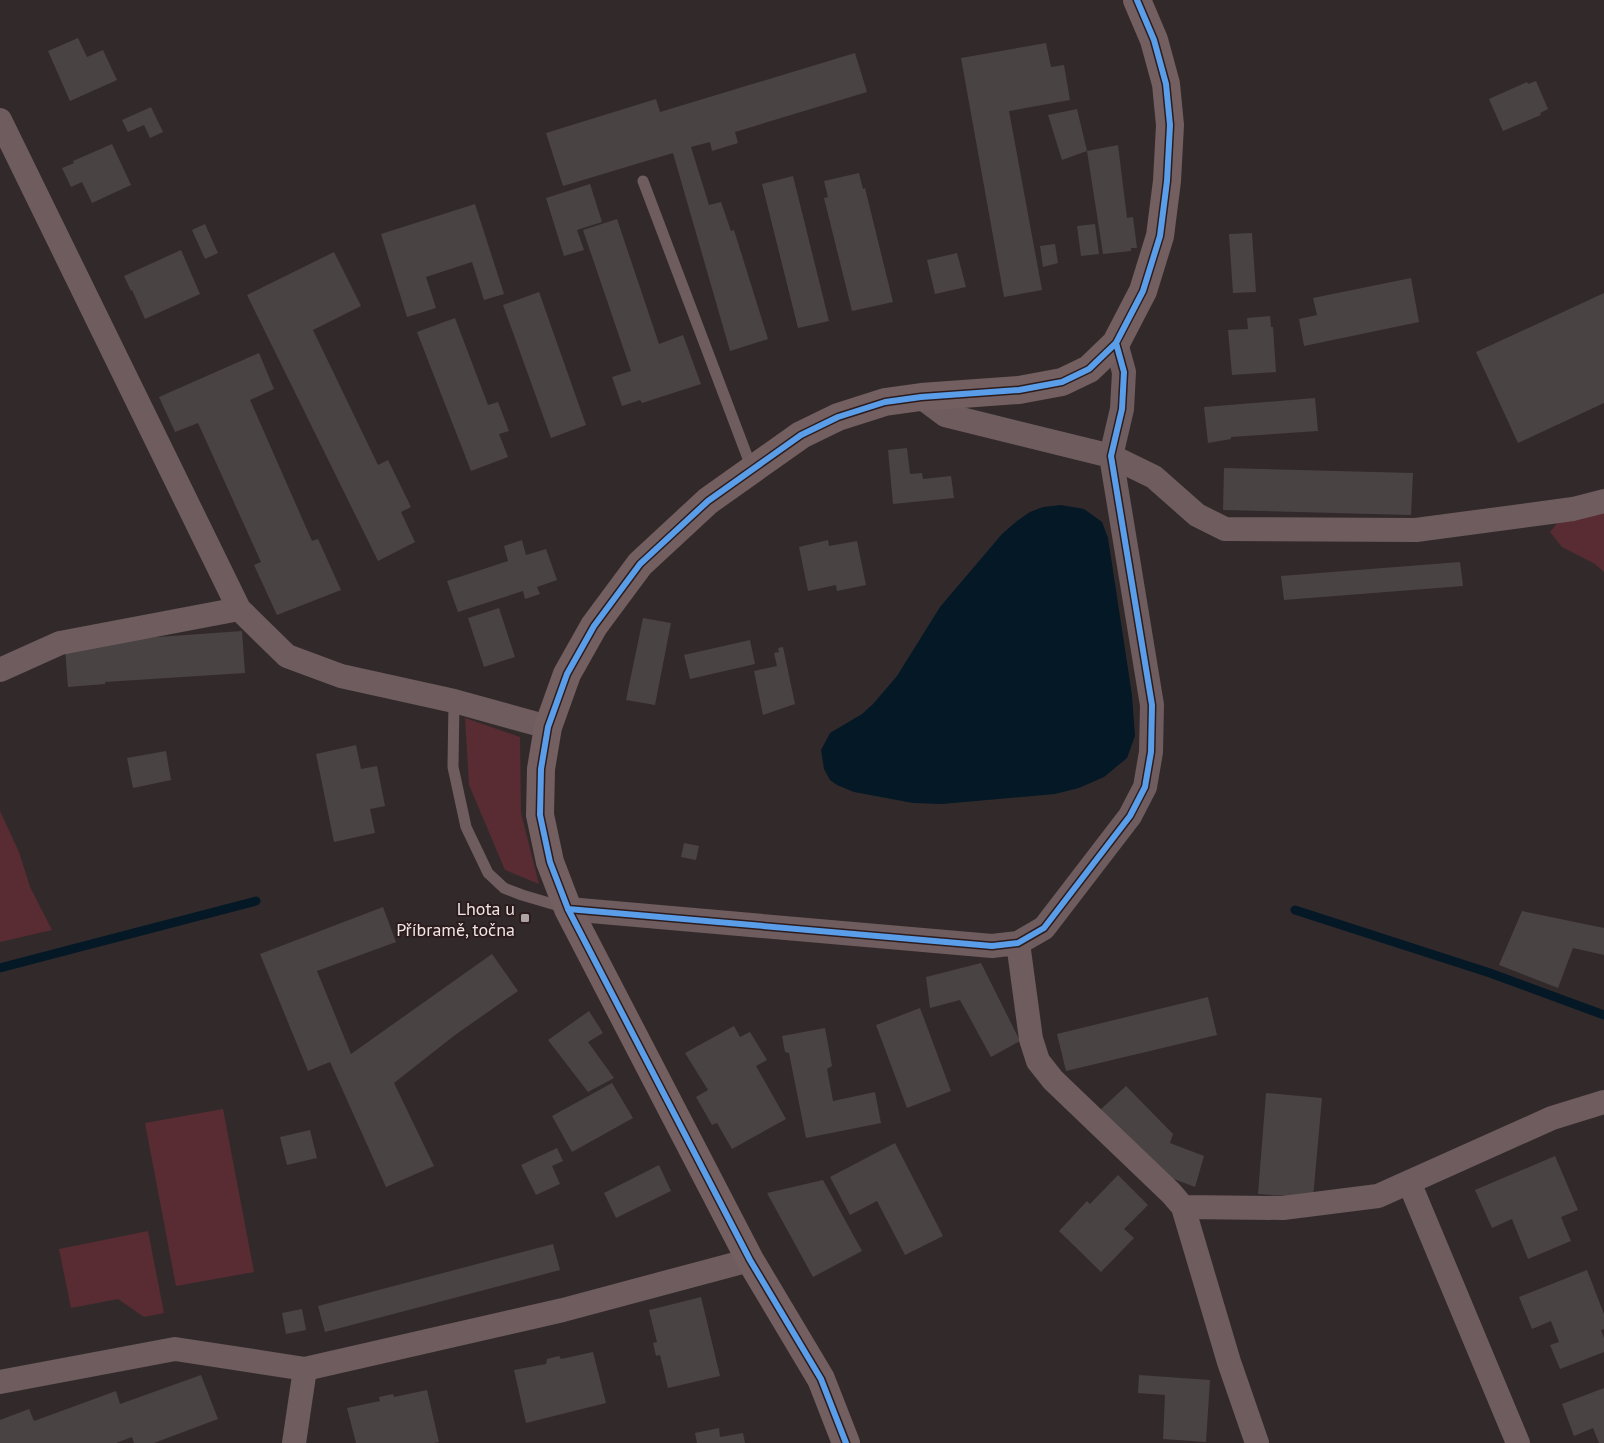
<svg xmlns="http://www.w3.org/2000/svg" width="1604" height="1443" viewBox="0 0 1604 1443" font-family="'PT Sans',sans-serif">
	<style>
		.green { fill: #582c32 }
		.water { fill: #041826 }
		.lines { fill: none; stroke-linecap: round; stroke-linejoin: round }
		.stream { stroke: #041826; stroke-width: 9 }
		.building { fill: #4a4343 }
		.lane { stroke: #6f5c5f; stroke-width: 11 }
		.street { stroke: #6f5c5f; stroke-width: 24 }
		.secondary { stroke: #735e60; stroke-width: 28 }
		.cycleway-casing { stroke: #2c1c1e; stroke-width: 9 }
		.cycleway { stroke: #5a9eea; stroke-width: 6 }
		.poi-dot { fill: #aea4a4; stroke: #2c1c1e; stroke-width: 2 }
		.labels { text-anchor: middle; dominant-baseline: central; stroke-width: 4; stroke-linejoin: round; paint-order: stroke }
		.poi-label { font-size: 18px; fill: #f1e5e6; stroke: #2c1c1e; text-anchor: end }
	</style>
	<rect width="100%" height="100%" fill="#322a2a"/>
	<path class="green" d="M1604,511V572L1595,564L1562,547L1550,532L1558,522Z
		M465,718L520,737L521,813L539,884L505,870L469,785Z
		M0,811L19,852L30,887L52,930L0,942Z
		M223,1109L254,1272L176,1286L145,1123Z
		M148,1231L164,1313L144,1317L118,1299L71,1308L59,1249Z"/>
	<path class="water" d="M1061,505L1084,509L1102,522L1108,538L1132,695L1135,736L1127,758L1104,777L1079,788L1055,794L942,804L913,803L854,792L837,785L830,780L824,769L821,750L830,733L862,714L873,704L897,676L940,607L1002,534L1017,521L1030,512L1043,507Z"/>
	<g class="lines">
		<path class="stream" d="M1295,910L1490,973L1604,1015
			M0,968L256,901"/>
	</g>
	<path class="building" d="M78,38L87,57L103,50L117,80L70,101L48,51Z
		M1046,43L1051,67L1064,65L1070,100L1009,111L1042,290L1004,297L961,58Z
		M855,53L867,92L735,132L738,143L712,151L710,142L691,147L709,205L721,202L731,231L734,230L768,339L730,351L673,153L563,186L546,133L656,99L660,112Z
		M1536,81L1548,109L1540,113L1541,115L1503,131L1489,99L1527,82L1528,84Z
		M151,107L163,132L150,138L144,125L128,132L122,120Z
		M1077,109L1087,151L1062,160L1048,115Z
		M112,144L131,185L92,203L82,182L71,187L62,168L74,163L73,161Z
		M1118,145L1127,218L1133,217L1137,248H1131V251L1103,254L1087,151Z
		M859,173L863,189L865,188L893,302L852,311L824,198L828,197L824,181Z
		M793,176L829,321L798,328L762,184Z
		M590,184L602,222L577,230L584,250L564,256L546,198Z
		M475,204L504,294L484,300L472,262L426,277L436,308L407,317L381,234Z
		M617,219L659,344L683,335L701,384L642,403L640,400L622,406L612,377L631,371L583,230Z
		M205,224L218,253L205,259L192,230Z
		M1095,224L1099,254L1081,256L1077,226Z
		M1252,233L1256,292L1233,293L1229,234Z
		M1055,244L1058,263L1043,267L1040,246Z
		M181,250L200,294L145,319L132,290L131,291L124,276Z
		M334,252L361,306L313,330L378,465L388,460L411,507L401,512L415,542L378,561L247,295Z
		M957,253L966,287L935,294L927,260Z
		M1411,278L1419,322L1304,346L1299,319L1317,315L1313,298Z
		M539,292L586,425L551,438L503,305Z
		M1604,293V403L1518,443L1476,352Z
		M1270,316L1271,327H1273L1276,372L1232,375L1228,330L1248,329L1247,318Z
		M455,318L488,405L498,402L509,431L499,434L508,457L471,471L417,332Z
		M259,353L274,389L250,400L312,541L318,539L341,590L277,615L254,565L261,562L198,423L175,432L159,397Z
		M1315,398L1318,431L1231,437V439L1208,443L1204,407Z
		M907,448L910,474L922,473L923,479L951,476L954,498L893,504L888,450Z
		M1224,468L1413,473L1411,515L1223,510Z
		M522,540L526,555L546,549L557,580L537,587L540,594L525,599L523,591L458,612L447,581L508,561L504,546Z
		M828,540L829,546L857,541L866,585L837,591L836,585L808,591L799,547Z
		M1460,562L1463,586L1284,600L1281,576Z
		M499,608L515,657L484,667L468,618Z
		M643,618L671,623L655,705L626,700Z
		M242,631L245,673L105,682V684L68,687L65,648L101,641Z
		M750,640L755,664L690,679L684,655Z
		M783,647L795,704L763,715L754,671L777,666L774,653L779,652L778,648Z
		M356,745L361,769L377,766L385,806L370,809L375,833L334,842L316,754Z
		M166,751L171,780L133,788L127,758Z
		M684,843L699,846L696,860L681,857Z
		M383,907L396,942L317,971L351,1054L492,954L518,991L455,1035L394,1083L434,1166L386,1187L330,1062L308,1071L260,954Z
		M1522,911L1604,928V955L1573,948L1558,988L1499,965Z
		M981,963L1020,1041L991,1057L960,1000L930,1008L926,977Z
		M1208,997L1217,1035L1066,1071L1057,1034Z
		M920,1008L951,1091L907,1108L876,1025Z
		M589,1011L603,1033L588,1042L614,1078L588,1092L548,1040Z
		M734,1026L740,1037L750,1032L767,1060L756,1066L786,1119L732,1149L717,1123L712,1125L696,1097L708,1090L685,1053Z
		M825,1028L832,1066L827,1069L833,1101L875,1092L881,1123L806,1138L789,1053L785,1052L782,1036Z
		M612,1083L633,1118L572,1152L552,1116Z
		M1126,1086L1173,1134L1170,1143L1204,1156L1195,1187L1158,1173L1098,1112Z
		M1266,1093L1322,1098L1313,1198L1258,1194Z
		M310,1130L317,1158L287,1165L280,1137Z
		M895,1143L943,1236L905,1255L877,1201L850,1215L830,1177Z
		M557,1148L563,1161L552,1166L560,1184L536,1195L521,1165Z
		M1555,1156L1578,1210L1561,1217L1571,1241L1528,1259L1512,1219L1492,1228L1475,1190Z
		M659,1165L671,1191L616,1218L604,1193Z
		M1118,1175L1148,1205L1124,1229L1134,1238L1101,1272L1059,1231L1087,1201L1090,1204Z
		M823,1180L862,1251L813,1277L767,1193Z
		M553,1244L560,1270L325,1332L318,1306Z
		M1587,1270L1604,1314V1329L1601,1330L1604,1338V1352L1560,1369L1550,1345L1559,1342L1551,1321L1532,1329L1519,1297Z
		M701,1297L720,1376L668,1388L660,1355L656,1356L653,1343L657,1342L649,1310Z
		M302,1309L306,1330L286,1334L282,1313Z
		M593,1352L606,1403L526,1423L514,1370L546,1364L547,1359L559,1356L561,1359Z
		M201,1375L218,1419L154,1443H134L132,1437L116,1443H0V1420L29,1409L34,1421L116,1391L120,1404Z
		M1139,1375L1210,1380L1206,1442L1163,1439L1165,1395L1138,1393Z
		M1604,1388V1443H1599L1593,1428L1574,1436L1562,1404Z
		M427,1390L439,1442L434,1443H356L347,1408L380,1401L379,1397L393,1394L394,1397Z
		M719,1428L720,1437L743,1433L745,1443H697L695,1433Z"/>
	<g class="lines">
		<path class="lane" d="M643,181L752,469
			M454,701L453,767L466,827L488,873L504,888L522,895L566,908"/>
		<path class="street" d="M0,120L239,609L287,656L341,676L454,701L548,727
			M921,397L945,415L1111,456L1154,477L1197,515L1225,529L1416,530L1573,509L1604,501
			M0,670L60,643L239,609
			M568,909L992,946L1018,943L1044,928L1130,816L1145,787L1151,752L1152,705L1111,456L1122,409L1124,372L1116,343
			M1018,943L1031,1039L1038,1061L1053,1080L1171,1193L1183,1207L1229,1362L1257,1443
			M1409,1182L1518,1443
			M1183,1207L1283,1208L1378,1196L1552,1118L1604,1102
			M0,1382L175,1349L305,1369L563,1310L750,1260
			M294,1443L305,1369"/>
		<path class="secondary" d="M846,1443L821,1379L750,1260L568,909L550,862L540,815L541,769L548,727L567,674L594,626L640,564L708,501L801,435L838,417L885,402L921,397L1019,390L1062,382L1089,369L1116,343L1143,291L1160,236L1167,181L1170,125L1166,84L1154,40L1137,0"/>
		<defs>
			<path id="cycleway" d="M568,909L992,946L1018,943L1044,928L1130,816L1145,787L1151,752L1152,705L1111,456L1122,409L1124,372L1116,343
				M846,1443L821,1379L750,1260L568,909L550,862L540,815L541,769L548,727L567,674L594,626L640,564L708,501L801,435L838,417L885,402L921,397L1019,390L1062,382L1089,369L1116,343L1143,291L1160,236L1167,181L1170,125L1166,84L1154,40L1137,0"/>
		</defs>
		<use href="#cycleway" class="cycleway-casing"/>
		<use href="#cycleway" class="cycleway"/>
	</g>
	<rect class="poi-dot" x="520" y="913" width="10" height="10" rx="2.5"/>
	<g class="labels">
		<g class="poi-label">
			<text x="515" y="908">Lhota u<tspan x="515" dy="21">Příbramě, točna</tspan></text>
		</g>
	</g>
</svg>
